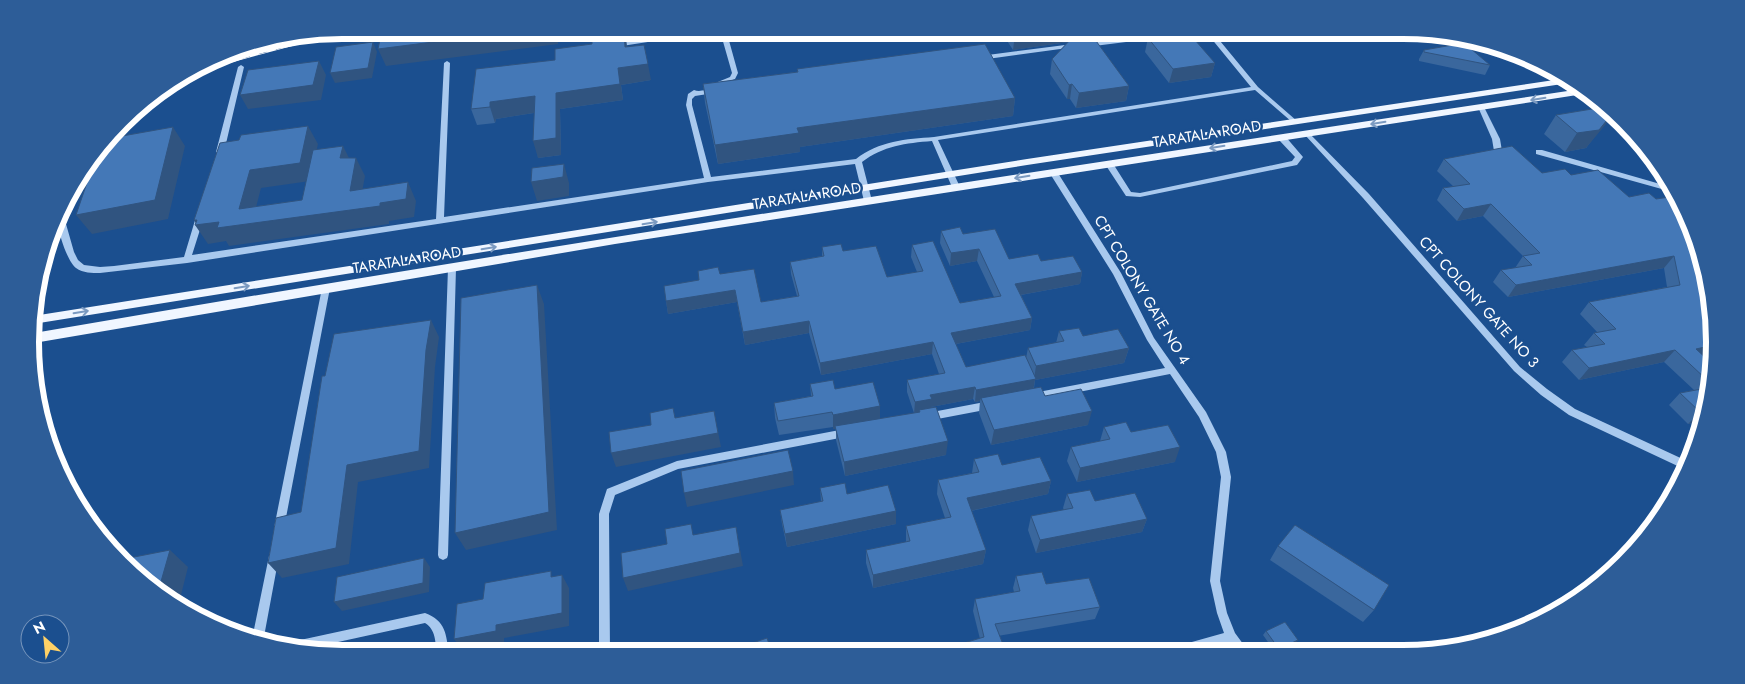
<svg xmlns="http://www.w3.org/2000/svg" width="1745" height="684" viewBox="0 0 1745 684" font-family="Jost,sans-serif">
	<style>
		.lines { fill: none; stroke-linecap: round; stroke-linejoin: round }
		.minor { fill: #a9c9ee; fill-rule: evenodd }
		.major { fill: #f0f6ff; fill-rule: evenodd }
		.rail-casing { stroke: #fff; stroke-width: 4.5 }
		.rail { stroke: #1b4f8f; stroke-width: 3; stroke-dasharray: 9; stroke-linecap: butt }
		.wall { fill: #3a679d }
		.shaded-wall { fill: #305480 }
		.building { fill: #4478b7; stroke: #305480 }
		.oneway { stroke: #7b9ac1 }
		.labels { text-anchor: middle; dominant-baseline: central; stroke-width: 5; stroke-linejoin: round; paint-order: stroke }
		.street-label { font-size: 15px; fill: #fff; stroke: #1b4f8f }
		.rim { fill: none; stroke: #fff; stroke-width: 6 }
	</style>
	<rect width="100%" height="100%" fill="#1b4f8f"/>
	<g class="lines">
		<path class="minor" d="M701,30L723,32L728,37L738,73L735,79L716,86L713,84L730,77L732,73L722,38L719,35L707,33L615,47L612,45L615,43Z
			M1122,30H1128L1134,37L1193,30H1211L1258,87L1297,121L1296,122H1292L1255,90L938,140L960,187L956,189L952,187L932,141C906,143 883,146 862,162L872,201L868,203L864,201L855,164L708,182L187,263L100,273C92,273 83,273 76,268C68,262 58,234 59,224C59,222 61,219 61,217H64L74,252L78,260L84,265L100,267L114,266L184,257L196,217L200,214L204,217L192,255L436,219L444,63L447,61L450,63L444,217L704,178L686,105L688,94L694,90C701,93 711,87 717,91L714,93L695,96L692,99V105L711,177L856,159C879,141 906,139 934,137L1251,87L1206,32L1086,47L1083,45L1086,43L1128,38Z
			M1073,44L1075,45V47L980,60L977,58L980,56Z
			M241,65L244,67L224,152L220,154L216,152L238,67Z
			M1481,105L1484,107L1500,139L1502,151L1501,153H1495L1494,151L1492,139L1478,107Z
			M1307,132L1309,133L1369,194L1520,367L1547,389L1575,409L1687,461L1684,469L1569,415L1541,395L1514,371L1363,198L1305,135V133Z
			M1279,136H1285L1303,157L1297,165L1140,197L1126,196L1105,164L1109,162H1112L1131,192L1140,193L1292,161L1295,157L1279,140Z
			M1536,150H1542L1674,188L1676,193L1536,154Z
			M1050,170H1056L1121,273L1154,338L1206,412L1226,452L1231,477L1220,581L1227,613L1235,633L1249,652H1236L1229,642L1193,652H1168L1170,648L1174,647L1224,633L1217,613L1210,581L1221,477L1216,452L1199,417L1170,374L1033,401L1030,400L1028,397L1030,394L1033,393L1165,368L1147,340L1113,274L1049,172Z
			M452,265L456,268L448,555L447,558L443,560L439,558L438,555L448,268Z
			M326,285L330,288L284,528L283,531L279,532L275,531L274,528L322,288Z
			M990,401L993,402L995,405L993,408L990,409L927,421L924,420L922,417L924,414L927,413Z
			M845,429L848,430L850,433L848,436L845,437L678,469L615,495L609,514L610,653H599V514L607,489L677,461Z
			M274,551L278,553L279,556L263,642L261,643L252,639L269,556L270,553Z
			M425,613C446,621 446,634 449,654H437C435,641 436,630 425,623L306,649L286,647L287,643L291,642Z"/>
		<path class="major" d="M1561,79L1569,83L1027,165L33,324V316L1027,159Z
			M1581,89L1590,93L615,244L34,343V333C549,244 1065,167 1581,89Z"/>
		<defs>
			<path id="rail" d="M206,67L343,30"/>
		</defs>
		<use href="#rail" class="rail-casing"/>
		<use href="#rail" class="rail"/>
	</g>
	<path class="wall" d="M593,30H626L627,39L626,40L627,47L651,80L621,85L623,100L560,109L561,155L538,158L534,113L496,119L495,123L477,125L471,109L555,60L592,44L594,36Z
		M1000,30H1112L1111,36L1094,39L1129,86L1126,101L1076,108L1070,99H1067L1050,74L1052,59L1068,42L1013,50Z
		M1148,38L1215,63L1211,77L1169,83L1145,52Z
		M1424,50L1490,65L1485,75L1419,61V59Z
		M797,69L1015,98L1013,116L800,147V152L718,164L705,103L703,84L797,72Z
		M1604,107L1611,115L1586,148L1565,152L1544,134L1556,115Z
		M1616,121L1624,130L1615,122Z
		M1444,159L1542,173L1571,175L1629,197L1656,199L1705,357L1708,360L1704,420L1688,424L1669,405L1680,393L1694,390L1664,362L1579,380L1562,362L1572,350L1587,347L1584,345L1594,333H1598L1580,314L1589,302L1667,287L1664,268L1508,297L1493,282L1501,270L1515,268L1523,256L1483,216L1457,221L1437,200L1443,188L1454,187L1437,171Z
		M941,231L963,234L1009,259L1041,261L1082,272L1080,284L1021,295L1032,318L1030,330L956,344L966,367L1026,358L1028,348L1056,343L1059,331L1083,336L1129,348L1124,363L1035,380L1034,388L1088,425L991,445L979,413L980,401L975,402L973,399L931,407L946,455L845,476L836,440V429H833V427L779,435L775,418L774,403L811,396L810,384L835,389L880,419L914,413L907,392V380L939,374L932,354L821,375L809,333L745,345L737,302L668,314L666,301L699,280L720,274L761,302L797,296L791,274L790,262L822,256V247L843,251L887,277L917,272L911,257L912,245L960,303L994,297L977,261L950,266L940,243Z
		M1104,427L1131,432L1175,462L1077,482L1067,461L1071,447L1100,441Z
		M974,459L1002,465L1051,481L1048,494L971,511L986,550L983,564L873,588L866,563V550L906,542V526L945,518L937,494L938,480L972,473Z
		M820,488L847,494L896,524L787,547L782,524L780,510L821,502Z
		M1067,494L1095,501L1147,519L1142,532L1036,553L1028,530L1031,516L1064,510L1063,508Z
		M1278,546L1374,610L1363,622L1270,560Z
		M1016,576L1046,584L1100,607L1095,619L980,639L973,611L975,599L1014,592L1013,588Z
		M1266,631L1295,644L1278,652H1275L1263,635Z"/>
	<path class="shaded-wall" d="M528,30H558V44L386,66L378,49Z
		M605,30H626L627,39L626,40L627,47L596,44L593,32Z
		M1040,30H1112L1111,36L1013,50L1015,34Z
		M373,42L377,52L372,78L335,83L330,73Z
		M319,61L326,75L321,100L248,109L240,95Z
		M1215,63L1211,77L1169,83L1173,69Z
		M648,64L651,80L621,85L623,100L560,109L561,155L538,158L533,141L556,93L618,68Z
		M1072,84L1070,99H1067L1069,85Z
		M1129,86L1126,101L1076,108L1079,93Z
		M535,96L540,112L496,119L495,123L490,107V102Z
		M1015,98L1013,116L800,147V152L718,164L715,145L797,128Z
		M1611,115L1606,124L1586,148L1565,152L1577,133Z
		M308,126L318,144L310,181L261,188L252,223L350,191L356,158L365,176L359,209L380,203L408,182L416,201L414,217L389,221V224L229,246L226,241L208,244L195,225H197L194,220L250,170Z
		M173,127L185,146L168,219L92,234L76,215Z
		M343,146L352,164L340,158Z
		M564,164L569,183V196L537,201L531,182Z
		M1491,204L1483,216L1457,221L1464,209Z
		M979,249L977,261L950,266L951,253Z
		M1674,256L1664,268L1508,297L1516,285Z
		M1082,272L1080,284L1014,296L1015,284Z
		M537,285L544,304L557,530L466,550L455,533Z
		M735,290L737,302L668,314L666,301Z
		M1032,318L1030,330L950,345L951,333Z
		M431,320L439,337L435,367L429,468L358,482L349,564L282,578L268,563L347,465L426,350Z
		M809,321V333L745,345L743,332Z
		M933,342L932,354L821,375L820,363Z
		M1709,346V356L1687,361L1696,349Z
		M1129,348L1124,363L1035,380L1033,391L981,398L980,401L975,402L976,390L1034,379L1036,366Z
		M1675,350L1664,362L1579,380L1589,368Z
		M975,387L973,399L931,407V411L919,410V413L914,414L915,402L930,395Z
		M880,406V420L835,426L836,429H833V415Z
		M714,411L721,447L616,467L611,453Z
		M1092,411L1088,425L991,445L994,430Z
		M1705,411L1704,420L1688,424L1700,412Z
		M948,441L946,455L845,476L844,462Z
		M1180,447L1175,462L1077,482L1080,468Z
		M793,471L794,485L687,507L684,493Z
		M1051,481L1048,494L965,512L967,498Z
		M896,511V524L787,547L785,534Z
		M1147,519L1142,532L1036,553L1040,540Z
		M736,527L743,566L628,591L623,578Z
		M170,550L188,567L179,603L158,592Z
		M986,550L983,564L873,588V575Z
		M424,558L430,567L429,592L342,611L334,602Z
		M562,575L569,588V626L504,638V643L463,651L454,639L496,625Z
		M1298,640L1295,644L1278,652H1277L1279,649Z"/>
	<path class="building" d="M382,30H528L378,49Z
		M593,30H605L593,32Z
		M1013,30H1040L1015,34Z
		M624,31L625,47L644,45L648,64L618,68L620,84L556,93V138L533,141L535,96L490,102V107L471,109L476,69L555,60V49L592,44V36Z
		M1188,32L1215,63L1173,69L1148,38Z
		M1091,34L1129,86L1079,93L1072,84L1069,85L1052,59L1073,37Z
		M373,42L368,68L330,73L336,47Z
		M1464,43L1490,65L1424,52V50Z
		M985,44L1015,98L797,128L799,133L715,145L703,84L798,72L797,69Z
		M319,61L313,85L240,95L248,70Z
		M1604,107L1611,115L1599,130L1577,133L1556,115Z
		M308,126L300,163L250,170L239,209L302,200L313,150L343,146L340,158H356L350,191L408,182L406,199L380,203V206L217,228L219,222L195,225L197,220H194L220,143L239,140L241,135Z
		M173,127L155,200L76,215L95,159L102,158L107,143L111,138Z
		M1512,146L1542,173L1565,169L1571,175L1598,170L1629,197L1649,193L1656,199L1677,196L1712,302L1709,346L1696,349L1708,360L1707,380L1675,350L1589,368L1572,350L1605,344L1594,333L1616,329L1589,302L1680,285L1674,256L1516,285L1501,270L1532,265L1523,256L1540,253L1491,204L1464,209L1443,188L1470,184L1444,159Z
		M564,164L563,177L531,182L532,168Z
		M960,227L963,234L995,229L1009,259L1038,254L1041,261L1073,256L1082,272L1015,284L1032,318L951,333L966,367L1025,355L1036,379L976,390L975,387L930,395L932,399L915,402L907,380L945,373L933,342L820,363L809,321L743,332L735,290L666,301L664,286L699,280L698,271L718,267L720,274L754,269L761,302L799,296L790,262L824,256L822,247L841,244L843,251L876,246L887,277L923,271L912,245L933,241L960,303L1001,296L979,249L951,253L941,231Z
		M537,285L549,512L455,533L461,298Z
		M431,320L426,350L419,451L347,465L336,548L268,563L276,518L301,512L322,376H325L334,334Z
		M1079,328L1083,336L1118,329L1129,348L1036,366L1028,348L1064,341L1059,331Z
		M833,380L835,389L873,382L880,406L833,415L832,412L778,421L774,403L813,396L810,384Z
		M1041,387L1045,396L1081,389L1092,411L994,430L981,398Z
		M1707,388L1705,411L1700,412L1680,393Z
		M936,407L948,441L844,462L835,426L920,412L919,410Z
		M673,408L675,418L714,411L718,433L611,453L609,432L651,425L650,413Z
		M1126,422L1131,432L1168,425L1180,447L1080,468L1071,447L1110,439L1104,427Z
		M788,450L793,471L684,493L681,471Z
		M998,454L1002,465L1040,457L1051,481L967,498L986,550L873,575L866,550L910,541L906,526L951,517L938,480L979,472L974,459Z
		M845,483L847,494L888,485L896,511L785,534L780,510L823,501L820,488Z
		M1090,490L1095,501L1135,493L1147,519L1040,540L1031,516L1073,508L1067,494Z
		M691,524L693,535L736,527L740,553L623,578L621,553L667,544L665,529Z
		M1295,525L1389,585L1374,610L1278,546Z
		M170,550L158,592L152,590L124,559Z
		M424,558L423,583L334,602L337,577Z
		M551,571V577L562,575V613L496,625V631L454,639L457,604L483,599L485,583Z
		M1042,572L1046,584L1089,578L1100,607L995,624L1006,652L930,653L984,637L975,599L1020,591L1016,576Z
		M1285,622L1298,640L1279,649L1266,631Z
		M767,638L772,653H740L738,648Z
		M1316,642L1324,652H1299Z"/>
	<defs><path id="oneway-shaft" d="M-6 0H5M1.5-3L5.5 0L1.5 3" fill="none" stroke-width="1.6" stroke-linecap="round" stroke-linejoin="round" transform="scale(1.25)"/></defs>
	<g class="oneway">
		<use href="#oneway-shaft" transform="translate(1538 99) rotate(171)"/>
		<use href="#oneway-shaft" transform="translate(1378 123) rotate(171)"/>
		<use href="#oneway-shaft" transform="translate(1217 147) rotate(171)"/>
		<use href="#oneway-shaft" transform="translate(1022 177) rotate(171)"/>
		<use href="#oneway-shaft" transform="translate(650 223) rotate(-9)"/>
		<use href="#oneway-shaft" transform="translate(489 248) rotate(-9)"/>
		<use href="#oneway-shaft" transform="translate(242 287) rotate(-9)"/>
		<use href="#oneway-shaft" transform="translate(81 312) rotate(-9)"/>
	</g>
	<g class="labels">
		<g class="street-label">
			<text transform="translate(1207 134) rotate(-9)">TARATALA ROAD</text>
			<text transform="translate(807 196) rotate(-9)">TARATALA ROAD</text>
			<text transform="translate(407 260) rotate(-9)">TARATALA ROAD</text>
			<text transform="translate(1142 290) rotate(59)">CPT COLONY GATE NO 4</text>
			<text transform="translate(1479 302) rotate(48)">CPT COLONY GATE NO 3</text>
		</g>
	</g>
	<path d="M0 0H1745V684H0ZM342 39H1403A303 303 0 0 1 1706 342V342A303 303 0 0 1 1403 645H342A303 303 0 0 1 39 342V342A303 303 0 0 1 342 39Z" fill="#2d5d98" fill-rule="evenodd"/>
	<path class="rim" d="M342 39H1403A303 303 0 0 1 1706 342V342A303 303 0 0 1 1403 645H342A303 303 0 0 1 39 342V342A303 303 0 0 1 342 39Z"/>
	<g transform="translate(45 639) rotate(333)"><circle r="24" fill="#1b4f8f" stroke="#7695bc"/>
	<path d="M0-4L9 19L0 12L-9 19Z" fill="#ffd166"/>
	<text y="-8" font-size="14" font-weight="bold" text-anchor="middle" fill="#ffffff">N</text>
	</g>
</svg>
